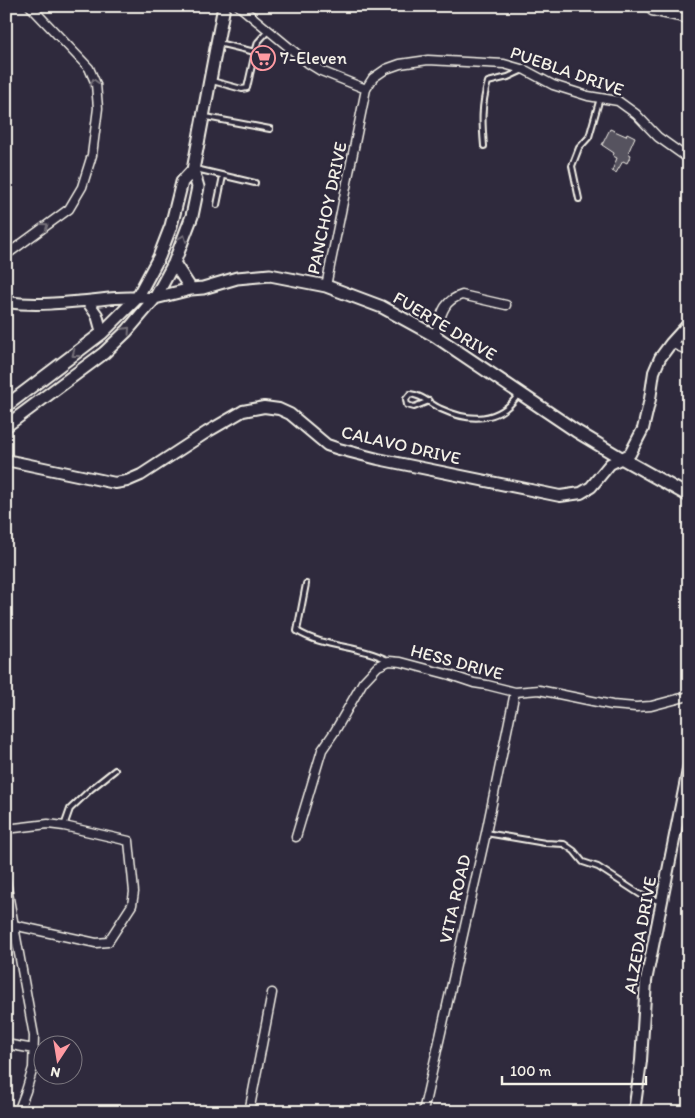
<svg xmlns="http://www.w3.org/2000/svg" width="695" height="1118" viewBox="0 0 695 1118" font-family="Itim,sans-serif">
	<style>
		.building { fill: #56525f; stroke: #f4f1e8 }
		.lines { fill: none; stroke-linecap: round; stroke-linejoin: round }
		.service-casing { stroke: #f4f1e8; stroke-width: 8 }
		.minor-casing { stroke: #f4f1e8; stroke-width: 11 }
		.tertiary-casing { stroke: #f4f1e8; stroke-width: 14 }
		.secondary-casing { stroke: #f4f1e8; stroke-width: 15 }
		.service { stroke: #2f2a3d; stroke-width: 4 }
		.minor { stroke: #2f2a3d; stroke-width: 8 }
		.tertiary { stroke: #2f2a3d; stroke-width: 10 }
		.secondary { stroke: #2f2a3d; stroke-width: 11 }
		.oneway { stroke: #747079 }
		.labels { text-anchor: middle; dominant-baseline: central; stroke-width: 4.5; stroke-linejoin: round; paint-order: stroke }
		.poi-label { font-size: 18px; fill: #f4f1e8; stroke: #2f2a3d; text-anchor: start }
		.street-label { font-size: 18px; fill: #f4f1e8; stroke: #2f2a3d }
	</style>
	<rect width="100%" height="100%" fill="#2f2a3d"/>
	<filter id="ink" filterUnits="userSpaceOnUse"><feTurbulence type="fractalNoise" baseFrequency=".02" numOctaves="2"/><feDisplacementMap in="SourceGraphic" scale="10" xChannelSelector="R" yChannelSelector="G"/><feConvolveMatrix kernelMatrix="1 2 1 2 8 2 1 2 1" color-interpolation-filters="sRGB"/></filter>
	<g filter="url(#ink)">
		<path class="building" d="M610,129L626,136L627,133L635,137L628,153L631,155L627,163L623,161L616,173L612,171L617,158L613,156L614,153L602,145Z"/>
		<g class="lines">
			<defs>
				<path id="service" d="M255,52L258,42L268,31
					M212,81L242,89L247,88L255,52L218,43
					M206,117L270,129
					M484,146C482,123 481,106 488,82L508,77L521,71
					M196,169L255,183
					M579,199L572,166L579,148L589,137L600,98
					M217,205L223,176
					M429,401L414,407L407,405L406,399L410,394C425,396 429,404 441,409C469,422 499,423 518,395
					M306,584L297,631C324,648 360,645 389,661
					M64,826L70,809L91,789L115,770
					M486,833L545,843L564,844L574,851L583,862L598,867L641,895L662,902"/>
				<path id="minor" d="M239,6L308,63L321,71L366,89
					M652,11L689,19
					M6,255L69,209L82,187L92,155L98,108L96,84L89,68L30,6
					M326,286L366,89L373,78L386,69L400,64L428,60L504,64L525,70L553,85L588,96L618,101L636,114L658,137L689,159
					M435,336C441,318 441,301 462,295L506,305
					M671,343L689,351
					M6,829L48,824L64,826L129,841L134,892L132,905L108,942L96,943L13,925
					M296,837L322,750L335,731L363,682L378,666L389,661L401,662L450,675L474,683L487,685L515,692L539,690L612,705L636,707L651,706L689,696
					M6,882L34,1036L33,1068L26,1091L18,1112
					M6,1044L34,1049
					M249,1112L272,993
					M423,1112L486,833L515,692"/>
				<path id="tertiary" d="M87,301L97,315L102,333
					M6,302C42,307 80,301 116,298C129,297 142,298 155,298
					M6,460L115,483L127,481L141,475L207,432L243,411L264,407L279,409L290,414L327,445L339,449L378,459L560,496L581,493L591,487L610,464L630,454L643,429L650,399L654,372L660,358L671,343L689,323
					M634,1112L641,1061L646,981L689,765"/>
				<path id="secondary" d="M174,263L191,289
					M155,298L191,289L203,288L237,278L270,275L326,286L382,307L435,336L576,431L621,458L689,496
					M6,406L102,333L137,298L159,257L171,226L182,182L193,170
					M6,426L104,353L127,331L155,298L174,263L192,216L198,187L193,170L224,6"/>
			</defs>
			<use href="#service" class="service-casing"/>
			<use href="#minor" class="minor-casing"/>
			<use href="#tertiary" class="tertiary-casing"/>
			<use href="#secondary" class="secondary-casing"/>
			<use href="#service" class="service"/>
			<use href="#minor" class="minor"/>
			<use href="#tertiary" class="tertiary"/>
			<use href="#secondary" class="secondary"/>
		</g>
		<defs><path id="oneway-chevron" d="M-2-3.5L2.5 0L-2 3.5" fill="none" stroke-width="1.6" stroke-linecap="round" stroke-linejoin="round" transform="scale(1.25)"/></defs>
		<g class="oneway">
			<use href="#oneway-chevron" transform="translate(94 82) rotate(-105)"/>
			<use href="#oneway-chevron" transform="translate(45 226) rotate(-36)"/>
			<use href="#oneway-chevron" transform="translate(183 238) rotate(-69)"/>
			<use href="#oneway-chevron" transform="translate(127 330) rotate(-48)"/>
			<use href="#oneway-chevron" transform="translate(75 354) rotate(143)"/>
		</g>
	</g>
	<defs>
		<symbol id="supermarket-ring" viewBox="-11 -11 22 22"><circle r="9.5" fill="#2f2a3d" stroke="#ff9aa2" stroke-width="1.5"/><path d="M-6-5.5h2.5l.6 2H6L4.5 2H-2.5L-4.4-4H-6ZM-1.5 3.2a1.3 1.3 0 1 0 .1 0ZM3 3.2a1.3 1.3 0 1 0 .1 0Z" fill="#ff9aa2"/></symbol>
	</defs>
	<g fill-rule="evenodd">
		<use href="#supermarket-ring" x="249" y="44" width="28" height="28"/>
	</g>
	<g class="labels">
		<g class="poi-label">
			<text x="280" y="58">7-Eleven</text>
		</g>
		<g class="street-label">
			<text transform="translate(567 71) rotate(19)">PUEBLA DRIVE</text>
			<text transform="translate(327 208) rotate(-78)">PANCHOY DRIVE</text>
			<text transform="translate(445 326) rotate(31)">FUERTE DRIVE</text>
			<text transform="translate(401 445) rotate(13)">CALAVO DRIVE</text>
			<text transform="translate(457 662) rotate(15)">HESS DRIVE</text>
			<text transform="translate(455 899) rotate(-77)">VITA ROAD</text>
			<text transform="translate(640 935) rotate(-80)">ALZEDA DRIVE</text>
		</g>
	</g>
	<rect width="695" height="1118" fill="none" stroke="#2f2a3d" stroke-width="25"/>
	<rect x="12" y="12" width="670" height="1093" fill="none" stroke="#f4f1e8" stroke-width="2" filter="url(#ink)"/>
	<g transform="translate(58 1060) rotate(192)"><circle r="24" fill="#2f2a3d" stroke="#7e7a81"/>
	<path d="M0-4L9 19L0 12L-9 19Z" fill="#ff9aa2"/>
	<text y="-8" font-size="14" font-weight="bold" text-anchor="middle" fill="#f4f1e8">N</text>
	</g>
	<path d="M502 1076v8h144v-8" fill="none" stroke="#f4f1e8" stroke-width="2.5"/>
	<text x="510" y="1076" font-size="15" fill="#f4f1e8" stroke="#2f2a3d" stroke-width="4" paint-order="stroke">100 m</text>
</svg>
